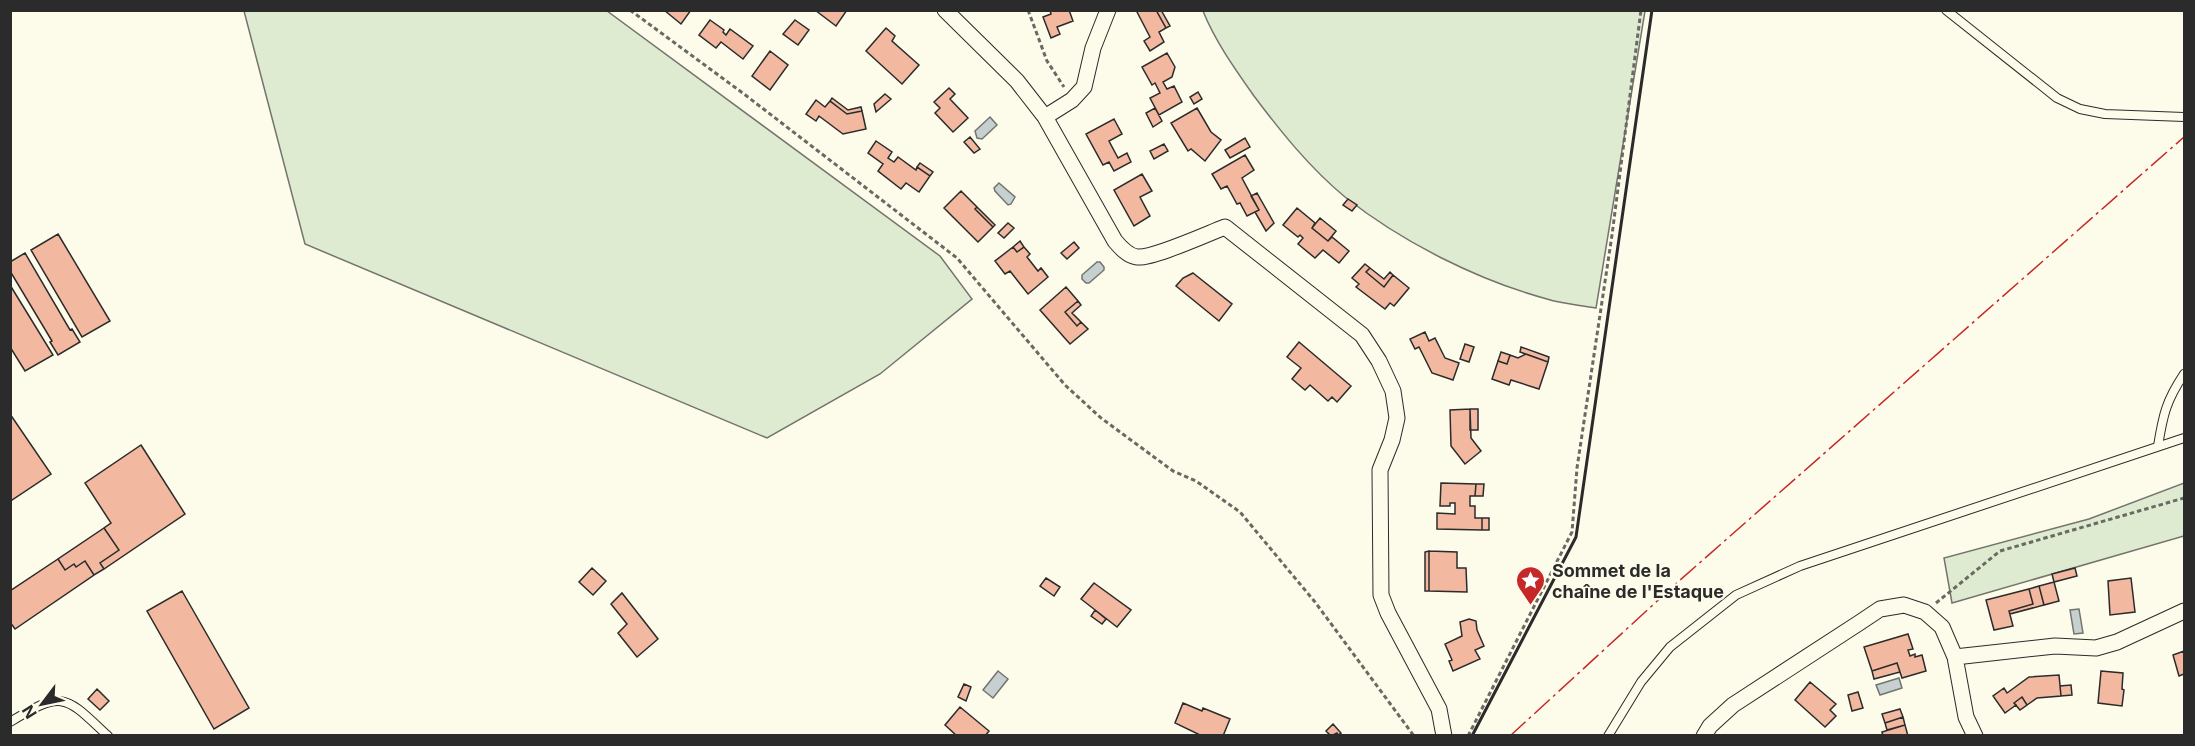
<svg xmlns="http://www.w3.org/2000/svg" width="2195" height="746" viewBox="0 0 2195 746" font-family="Inter,sans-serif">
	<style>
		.green { fill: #deebd1; stroke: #74746e; stroke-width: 1.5 }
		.water { fill: #c7d0d0; stroke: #74746e; stroke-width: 1.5 }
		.building { fill: #f2b8a0; stroke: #2b2b2b; stroke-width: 1.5 }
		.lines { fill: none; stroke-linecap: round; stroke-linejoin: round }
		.service-casing { stroke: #2b2b2b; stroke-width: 10 }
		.minor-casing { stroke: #2b2b2b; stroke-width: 17 }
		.path { stroke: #6a6964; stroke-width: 3; stroke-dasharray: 4.5 3; stroke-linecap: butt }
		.service { stroke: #fdfbea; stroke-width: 8 }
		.minor { stroke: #fdfbea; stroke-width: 15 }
		.wall { stroke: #2b2b2b; stroke-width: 3 }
		.power { stroke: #c62828; stroke-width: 1.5; stroke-dasharray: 21 4.5 3 4.5; stroke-linecap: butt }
		.labels { text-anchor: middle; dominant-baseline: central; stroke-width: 4.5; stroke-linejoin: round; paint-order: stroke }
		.poi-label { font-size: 18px; font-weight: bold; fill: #2b2b2b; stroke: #fdfbea; text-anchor: start }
	</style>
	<rect width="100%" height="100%" fill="#fdfbea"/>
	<path class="green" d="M244,11H607L940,256L972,299L880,374L767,438L305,244Z
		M1203,11H1645L1596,308C1580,305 1563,304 1547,299C1477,280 1402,242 1345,197C1310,168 1281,132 1254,96C1235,69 1215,41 1203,11Z
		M2184,483V536L1952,603L1944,558L2089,519Z"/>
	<path class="water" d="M990,117L997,125L982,139L977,138L975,131Z
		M999,183L1015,197L1011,204L1008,205L995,191L994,188Z
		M1097,262H1100L1104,267V270L1089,283H1086L1082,279V275Z
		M2079,609L2083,633L2074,634L2070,610Z
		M998,671L1008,679L993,698L983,690Z
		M1899,678L1902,688L1880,695L1876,685Z"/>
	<path class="building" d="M664,10H691L681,24Z
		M815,10H847L836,26Z
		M1050,10H1069L1073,21L1057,27L1060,34L1051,38L1043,17L1051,14Z
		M1136,10H1156L1166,28L1159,32L1164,42L1150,51L1144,41L1150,37Z
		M1156,10H1161L1170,26L1166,28Z
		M710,20L724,30L723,32L726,35L730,29L753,46L743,59L721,42L716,48L699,35Z
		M795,20L809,30L798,45L783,34Z
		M886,28L895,36L892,41L919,65L902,84L866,51Z
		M770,51L788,65L770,90L752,76Z
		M1167,53L1175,67L1172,77L1163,82L1167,89L1174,86L1182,102L1159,115L1150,98L1160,93L1155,83L1152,85L1142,67Z
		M949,88L955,94L950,99L968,118L953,132L935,113L940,108L934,102Z
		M1198,92L1202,99L1194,104L1190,97Z
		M885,94L891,99L876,112L874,104Z
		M832,98L848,110L861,107L862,111L847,114L830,101Z
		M816,100L825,107L830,101L847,114L862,111L866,129L843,134L819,116L816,121L806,114Z
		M1155,108L1162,121L1153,127L1146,113Z
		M1197,108L1211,132L1221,140L1205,161L1191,149L1188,151L1171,123Z
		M1114,119L1122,134L1109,141L1118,158L1127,153L1131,162L1114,171L1109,162L1103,165L1086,134Z
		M970,137L980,149L974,153L964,142Z
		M1245,138L1250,147L1230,158L1225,150Z
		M876,141L892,152L888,158L894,162L898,157L916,170L917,167L930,176L919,192L906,183L901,189L878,171L883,164L868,153Z
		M1164,144L1168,151L1154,159L1150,151Z
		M1245,155L1254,170L1242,178L1259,210L1247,216L1240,203L1237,204L1227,186L1221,189L1212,174Z
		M920,163L933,172L930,176L917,167Z
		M1142,174L1152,191L1140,197L1150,216L1134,226L1114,190Z
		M961,191L977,207L975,209L993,227L978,242L944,208Z
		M1257,193L1274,223L1266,231L1255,212L1259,210L1251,196Z
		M1348,199L1357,205L1352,211L1343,205Z
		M977,207L995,225L993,227L975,209Z
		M1297,208L1315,223L1312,228L1328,241L1332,237L1349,251L1339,263L1323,250L1315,258L1298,244L1303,238L1300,235L1298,237L1283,225Z
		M1320,218L1336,231L1328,241L1312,228Z
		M1008,223L1014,228L1004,238L998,233Z
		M58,234L110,321L82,337L31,250Z
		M1020,241L1024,247L1017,252L1013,247Z
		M1074,242L1079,248L1067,259L1061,253Z
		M1013,247L1017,252L1024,247L1030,254L1027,257L1038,271L1041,268L1048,277L1028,294L1010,271L1005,274L995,261Z
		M25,253L70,330L72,329L80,342L58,355L50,342L52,341L10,271V262Z
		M1365,264L1370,268L1366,272L1384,287L1393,275L1409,288L1394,306L1390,303L1385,309L1356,287L1359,284L1352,278Z
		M1370,268L1384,279L1390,272L1393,275L1384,287L1366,272Z
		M1193,273L1232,304L1219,321L1176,286L1183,278Z
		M10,285L53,355L25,371L10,347Z
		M1066,287L1078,301L1065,312L1077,326L1081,322L1088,329L1070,344L1040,310Z
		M1078,301L1081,305L1072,313L1081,322L1077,326L1065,312Z
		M1425,332L1429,341L1435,338L1445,358L1459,363L1453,380L1432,373L1419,347L1415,349L1410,339Z
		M1299,342L1351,386L1337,402L1332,397L1328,401L1310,385L1305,390L1292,379L1301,368L1287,357Z
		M1465,344L1474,347L1469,362L1460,359Z
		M1521,347L1549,357L1548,362L1520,352Z
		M1501,352L1510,355L1507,364L1498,361Z
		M1526,354L1548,362L1539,389L1511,380L1509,385L1492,379L1498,361L1507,364L1510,355L1518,358Z
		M1470,409H1478V430H1470Z
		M1470,409L1471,438L1481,451L1465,464L1451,446L1450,410Z
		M10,414L51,474L12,500L10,498Z
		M141,445L185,514L104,569L100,563L119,550L104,528L111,523L85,483Z
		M1441,483L1476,484L1475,496H1470V506H1475V518H1482V530L1437,529V513L1455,514V503H1450V506H1440Z
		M1476,484H1484L1483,496H1475Z
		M1482,518H1489V530H1482Z
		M104,528L119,550L100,563L104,569L94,575L85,561L76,567L74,564L65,570L58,559Z
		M1429,551V591H1425V552Z
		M1429,551L1457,552V568H1466L1467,592L1429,591Z
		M58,559L65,570L74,564L76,567L85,561L94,575L15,629L10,622V591Z
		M592,568L606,581L593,595L579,582Z
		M2075,568L2077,576L2054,582L2052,574Z
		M1046,578L1060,587L1054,596L1040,586Z
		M2131,578L2135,612L2110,615L2108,581Z
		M2054,582L2059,601L2044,605L2039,586Z
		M1094,583L1131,610L1117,627L1081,599Z
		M2039,586L2044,605L2010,614L2009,611L2033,604L2029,589Z
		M2029,589L2033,604L2009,611L2013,626L1994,630L1986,600Z
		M182,591L249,708L214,729L147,611Z
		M622,593L658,639L637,657L618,633L627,624L611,604Z
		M1095,610L1106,619L1102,624L1091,616Z
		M1469,619L1476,621L1477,630L1484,646L1475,650L1480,659L1453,671L1449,661L1452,660L1445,644L1462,636L1460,622Z
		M1908,634L1913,649L1908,650L1910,656L1915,654V657L1922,655L1926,671L1902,678L1897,663L1872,671L1864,647Z
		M2184,651V674L2179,676L2173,655Z
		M1897,663L1900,672L1874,679L1872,671Z
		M2101,671L2123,673L2122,689L2124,690L2122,706L2098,703Z
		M2059,675L2061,696L2037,698L2027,705L2022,697L2014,703L2016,705L2005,713L1993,696L2004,688L2007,693L2029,677Z
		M1810,682L1836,704L1830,710L1836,716L1825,727L1795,700Z
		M964,684L971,687L966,701L958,697Z
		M2071,685L2072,695L2061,696L2060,686Z
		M97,689L109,701L100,710L88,699Z
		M1858,692L1863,708L1852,711L1848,695Z
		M2022,697L2027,705L2020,710L2014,703Z
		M1183,703L1202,711L1203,708L1230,719L1223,736H1202L1175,723Z
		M960,707L989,731L985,736H957L945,725Z
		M1900,709L1903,717L1885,723L1882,714Z
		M1903,717L1905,725L1887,730L1885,723Z
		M1333,724L1341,733L1338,735L1337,733L1331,736L1326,731Z
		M1905,725L1908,736H1883L1882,732Z"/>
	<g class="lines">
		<defs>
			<path id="service" d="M1946,10L2057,98L2080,109L2105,114L2184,117
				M2158,446C2163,415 2166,401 2184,374
				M10,722C64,689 65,696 108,736
				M1608,736L1641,682L1670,647L1736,595L1800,566L2184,438"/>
			<path id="minor" d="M945,10L1017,81L1045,117L1115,241C1121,248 1128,256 1137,257C1152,259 1209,233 1225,227L1362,335L1379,361L1393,391L1397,418L1392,440L1380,470L1381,595L1388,613L1439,709L1444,736
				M1045,117L1072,100L1084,87L1093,48L1108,10
				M1955,657L2055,646L2096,648L2117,642L2184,611
				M1704,736L1710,726L1733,705L1859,623L1880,609L1904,605L1925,612L1942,627L1955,657L1966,717L1975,736"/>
		</defs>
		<use href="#service" class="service-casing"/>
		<use href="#minor" class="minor-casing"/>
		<path class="path" d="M630,10L744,94L957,258L1065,385L1101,418L1173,471L1196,481L1240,512L1315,602L1414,736
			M1028,10L1047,61L1064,87
			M1936,603L2000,551L2184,498
			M1468,736L1572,532L1577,468L1612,235L1641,10"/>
		<use href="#service" class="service"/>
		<use href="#minor" class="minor"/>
		<path class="wall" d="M1472,736L1576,537L1652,10"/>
		<path class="power" d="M1510,736L1679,581L2184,137"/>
	</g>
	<defs>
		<symbol id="sight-pin" viewBox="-11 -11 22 30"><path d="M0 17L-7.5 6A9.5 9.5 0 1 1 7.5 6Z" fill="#c62828" stroke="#fdfbea"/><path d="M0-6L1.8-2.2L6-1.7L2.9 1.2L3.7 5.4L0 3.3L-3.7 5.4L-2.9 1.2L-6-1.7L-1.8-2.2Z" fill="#fff"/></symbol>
	</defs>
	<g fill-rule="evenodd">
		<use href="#sight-pin" x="1514" y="564" width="33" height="45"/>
	</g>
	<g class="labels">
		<g class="poi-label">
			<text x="1552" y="570">Sommet de la<tspan x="1552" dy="21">chaîne de l'Estaque</tspan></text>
		</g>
	</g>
	<rect width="2195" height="746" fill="none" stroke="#2b2b2b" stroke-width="24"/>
	<g transform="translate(42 704) rotate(238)" stroke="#fdfbea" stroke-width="4.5" paint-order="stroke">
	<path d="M0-4.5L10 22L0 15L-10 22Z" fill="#2b2b2b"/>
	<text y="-9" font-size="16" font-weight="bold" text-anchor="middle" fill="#2b2b2b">N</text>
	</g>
</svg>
